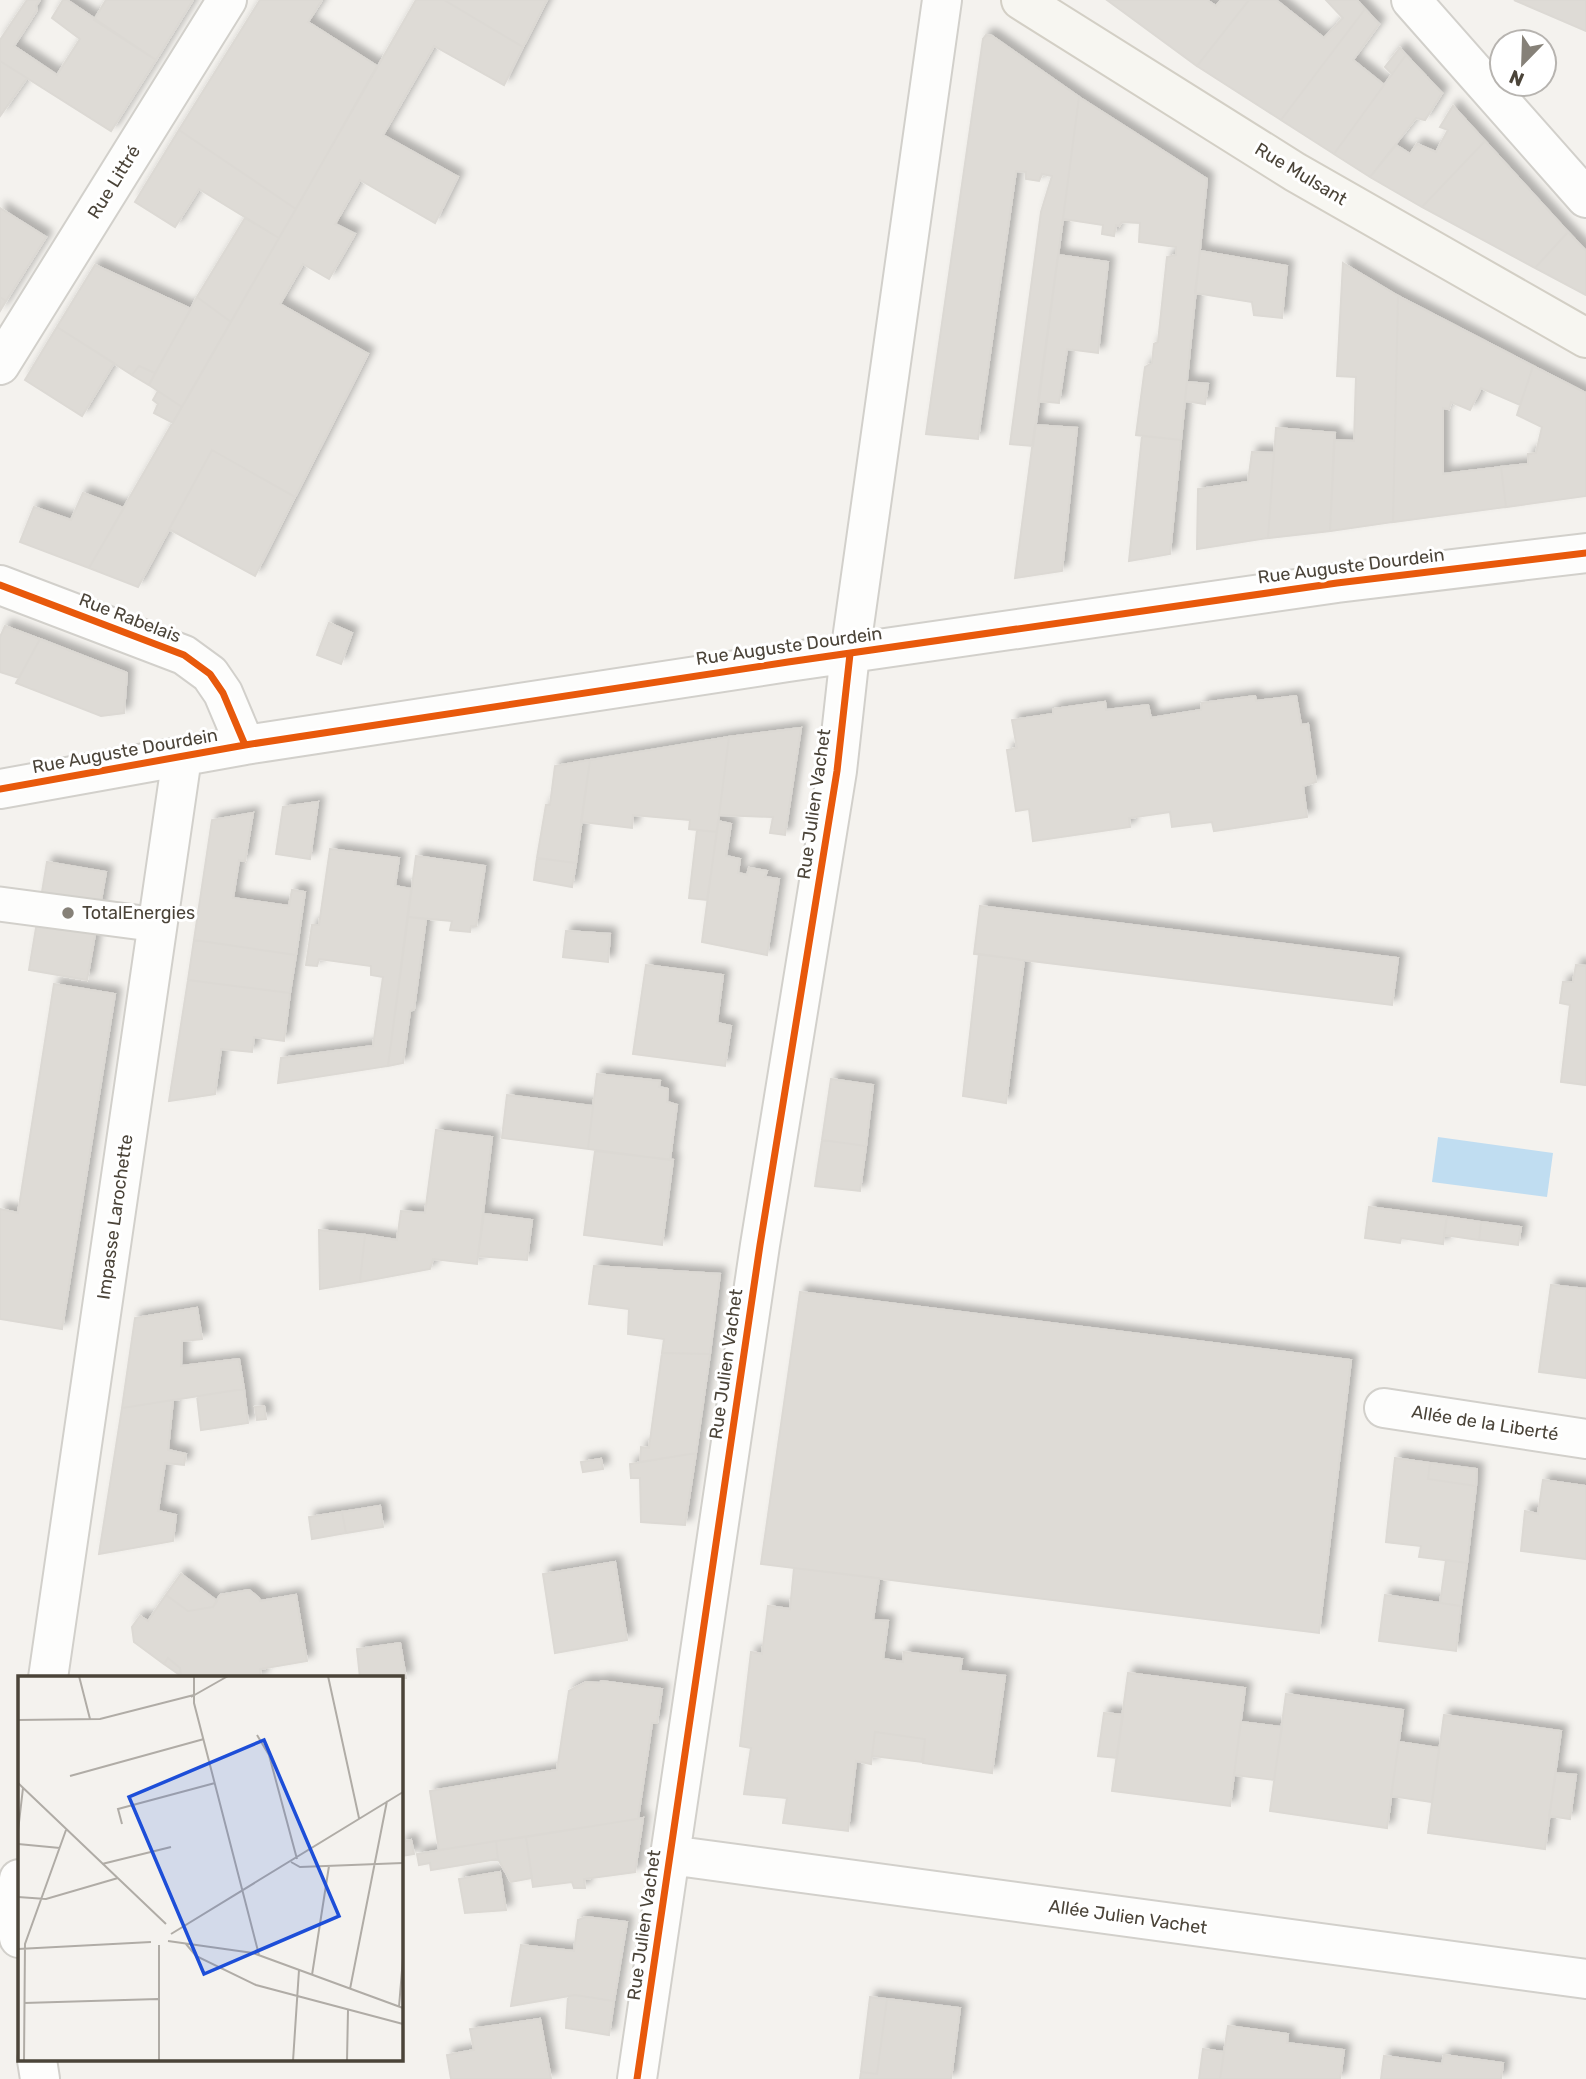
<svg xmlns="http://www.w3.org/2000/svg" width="1586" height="2079" viewBox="0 0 1586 2079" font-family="Rubik,sans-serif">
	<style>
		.water { fill: #c0ddf1 }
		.building { fill: #dedbd6; stroke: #dcd9d4; stroke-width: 2; filter: url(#shadow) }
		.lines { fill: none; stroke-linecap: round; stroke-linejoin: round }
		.service-casing { stroke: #d2d0cb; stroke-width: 37 }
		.minor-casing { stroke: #d2d0cb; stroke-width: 42 }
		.secondary-casing { stroke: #d3cfc5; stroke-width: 42 }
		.service { stroke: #fdfdfc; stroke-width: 33 }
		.minor { stroke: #fdfdfc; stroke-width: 38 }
		.secondary { stroke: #f7f6f1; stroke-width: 38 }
		.cycleway-casing { stroke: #fff; stroke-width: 11 }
		.cycleway { stroke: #e8590c; stroke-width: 7 }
		.poi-dot { fill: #868178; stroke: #fff; stroke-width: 2.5 }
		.labels { text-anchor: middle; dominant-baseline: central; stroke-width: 6; stroke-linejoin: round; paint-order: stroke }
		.street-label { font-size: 18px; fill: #4b4439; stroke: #fff }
		.poi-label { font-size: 18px; fill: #4b4439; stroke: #fff; text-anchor: start }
		.inset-road { fill: none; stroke: #b0aca6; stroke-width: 2 }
		.view { fill: #1d4ed8; fill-opacity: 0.15; stroke: #1d4ed8; stroke-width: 3.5 }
		.inset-edge { fill: none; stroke: #4b4439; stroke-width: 3.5 }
	</style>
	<defs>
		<filter id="shadow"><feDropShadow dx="6" dy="-6" stdDeviation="3.5" flood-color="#0004"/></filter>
	</defs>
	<rect width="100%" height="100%" fill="#f4f2ee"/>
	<path class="water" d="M1438,1137L1553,1153L1547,1197L1432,1182Z"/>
	<path class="building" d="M27,0H40L36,6L37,10L14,46L57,75L80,39L52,18L63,0H67L156,60L111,131L0,61V40Z
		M106,0H193L156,60L94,20Z
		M260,0H322L308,22L377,66L296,209L179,130Z
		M416,0H444L523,47L504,85L434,46L383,135L458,177L435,223L360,180L335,224L355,234L329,279L303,264L280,304L368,354L295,497L212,450L138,587L89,568Z
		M444,0H547L523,47Z
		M1107,0H1207L1216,6L1221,0H1249L1197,66Z
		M1249,0H1276L1324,38L1343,18L1326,0H1357L1365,9L1281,120L1197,66Z
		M1514,0H1586V31Z
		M1365,9L1379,24L1353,60L1384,85L1334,154L1281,120Z
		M986,35L992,36L1079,97L1033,446L1010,444L1041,212L1052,176L1042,174L1039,181L1026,179V172L1016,171L978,439L926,434L983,39Z
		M1400,48L1406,55L1392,74L1385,67Z
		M1406,55L1442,93L1425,120L1416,118L1370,177L1334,154Z
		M0,61L27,78L0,116Z
		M1079,97L1207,179L1181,440L1136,435L1145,367L1152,363L1154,344L1158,342L1167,257L1176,255V247L1139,242L1140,223L1122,222L1119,226L1116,225L1114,236L1102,234L1103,225L1063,219Z
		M1453,106L1485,141L1422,207L1370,177L1396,145L1410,154L1417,144L1436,152L1448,130L1440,127Z
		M179,130L296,209L279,238L199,189L175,227L135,202Z
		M1485,141L1568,232L1535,268L1422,207Z
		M0,208L46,237L6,301L0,297Z
		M245,218L279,238L231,322L197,297Z
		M1568,232L1586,251V295L1535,268Z
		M1200,251L1287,266L1282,318L1254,315L1252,302L1195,293Z
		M1058,255L1108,262L1098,353L1067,349L1059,403L1038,401Z
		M1343,263L1398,296L1393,522L1330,531L1334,440L1354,441L1356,377L1337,376Z
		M95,265L191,309L155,373L139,366L132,375L57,327Z
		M1398,296L1533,366L1520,405L1481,388L1470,410L1451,402L1449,409L1443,408V474L1501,467L1506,507L1393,522Z
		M0,297L6,301L0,311Z
		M197,297L231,322L182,407L149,385Z
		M57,327L114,363L82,416L25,380Z
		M139,366L155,373L149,385L132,375Z
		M1533,366L1586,393V496L1506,507L1501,467L1528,464V454L1536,453L1542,427L1517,415Z
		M1187,382L1208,384L1205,404L1185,401Z
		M158,391L182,407L173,423L154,413L158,404L153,400Z
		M1035,425L1077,428L1062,571L1015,578Z
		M1276,428L1335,433L1330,531L1268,538Z
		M1142,436L1181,440L1170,554L1129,561Z
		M212,450L295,497L255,576L169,529Z
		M1252,452L1274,453L1268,538L1197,549L1198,489L1248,482Z
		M83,493L124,508L89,568L20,542L34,507L71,520Z
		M329,623L352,633L341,664L317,655Z
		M5,626L40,639L19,678L0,672V637Z
		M40,639L127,673L124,713L101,716L16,683Z
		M1255,696L1256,701L1296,696L1301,725L1308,724L1316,782L1303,786L1307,817L1214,831L1212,822L1172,827L1170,812L1129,818L1130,827L1033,841L1029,809L1016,811L1007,750L1017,748L1012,720L1053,714V709L1105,702L1106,710L1148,705L1151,718L1201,710L1202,703Z
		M801,728L785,835L770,833L773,817L719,815L729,737Z
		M729,737L717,832L689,829L690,820L633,815L632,828L581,822L590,760Z
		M590,760L576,863L537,858L546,805H550L555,766Z
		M318,802L310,859L276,854L283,807Z
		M253,813L245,861L239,860L233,898L289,906L292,890L305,892L296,955L194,940L212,820Z
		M718,821L731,824L726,856L740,859L738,873L747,875L749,868L767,871L765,877L779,879L767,955L702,942Z
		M697,830L717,832L707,900L689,898Z
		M330,849L399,858L395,886L411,889L388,1066L278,1083L281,1058L373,1046L383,977L371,975V966L319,959L317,966L306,965L312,925H319Z
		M416,856L485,866L476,926H471L470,932L450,930L452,921L408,917Z
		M537,858L576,863L572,887L534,880Z
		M47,862L106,872L87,980L29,970Z
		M980,906L1398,958L1392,1005L974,954Z
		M408,917L426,919L414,1009L410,1011L403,1063L388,1066Z
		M566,931L610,934L608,962L563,957Z
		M194,940L296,955L290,993L188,980Z
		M979,954L1024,960L1006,1103L963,1096Z
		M646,965L723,975L717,1023L731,1026L725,1066L633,1054Z
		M1576,965L1586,966V1085L1561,1082L1570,1005L1560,1003L1563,982H1573Z
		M188,980L290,993L284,1041L254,1037L252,1052L221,1049L215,1094L169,1101Z
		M54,984L115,994L62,1329L0,1319V1209L18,1213Z
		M597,1074L660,1081L659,1087L668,1089L667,1102L677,1105L670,1160L588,1149Z
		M831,1079L873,1085L866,1146L822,1140Z
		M507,1095L593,1106L588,1149L502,1138Z
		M436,1130L492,1137L477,1264L433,1259L430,1269L360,1282L365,1235L397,1240L401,1211L425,1213Z
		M822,1140L866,1146L860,1191L815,1186Z
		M595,1151L673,1160L662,1245L584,1235Z
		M1369,1207L1447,1217L1443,1244L1401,1238L1400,1243L1365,1238Z
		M484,1214L532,1220L527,1260L478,1256Z
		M1447,1217L1481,1222L1479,1240L1444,1235Z
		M1481,1222L1521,1227L1518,1245L1479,1240Z
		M319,1230L365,1235L360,1282L320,1289Z
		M594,1266L720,1274L710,1354L662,1353L664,1339L628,1334L629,1309L589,1304Z
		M1551,1285L1586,1289V1378L1539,1372Z
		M800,1292L1351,1360L1319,1633L761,1564Z
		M197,1308L202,1339L182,1341L181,1366L239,1359L244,1389L122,1408L135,1318Z
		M662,1353L710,1354L696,1453L640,1462L641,1447L649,1448Z
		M244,1389L248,1423L201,1430L197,1396Z
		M173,1400L168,1450L186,1454L184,1465L165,1463L158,1511L176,1515L173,1541L99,1554L122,1408Z
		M264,1406L266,1419L257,1420L255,1407Z
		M696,1453L685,1525L641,1522L640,1478H631L630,1464Z
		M1395,1458L1430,1463L1428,1479L1476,1486L1467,1563L1419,1557L1421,1546L1386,1542Z
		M601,1459L603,1469L583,1472L581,1462Z
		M1430,1463L1477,1469L1476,1486L1428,1479Z
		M1543,1480L1586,1486V1559L1521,1551L1525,1511L1538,1514Z
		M380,1506L383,1527L346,1533L342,1512Z
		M342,1512L346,1533L312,1539L309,1517Z
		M1446,1560L1467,1563L1461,1606L1440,1603Z
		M615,1562L627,1640L555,1653L543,1574Z
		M794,1568L879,1578L873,1620L888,1621L883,1659L903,1662L904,1652L962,1659L960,1671L1005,1676L992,1773L923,1763L925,1739L875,1732L871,1764L856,1761L848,1831L783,1823L787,1798L744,1794L751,1748L740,1746L751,1652L762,1654L768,1606L790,1609Z
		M181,1574L217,1601L213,1607L188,1611L166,1595Z
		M249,1590L259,1598L260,1601L296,1595L307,1661L260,1669L261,1678H181L180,1668L168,1658L164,1664L134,1642L132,1627L140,1616L148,1621L166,1595L188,1611L213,1607L220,1595Z
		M1385,1595L1461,1606L1456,1651L1379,1641Z
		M400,1643L406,1678H360L357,1649Z
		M168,1658L180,1668L181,1676L164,1664Z
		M1128,1673L1245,1688L1230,1806L1112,1791Z
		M601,1681L662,1689L657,1723H652L638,1819L439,1850L430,1791L557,1770L569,1691L586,1682L600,1683Z
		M1286,1694L1403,1710L1387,1828L1270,1811Z
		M1104,1713L1123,1715L1117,1758L1098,1756Z
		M1444,1715L1561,1731L1545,1849L1428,1833Z
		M1241,1722L1282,1727L1274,1780L1234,1775Z
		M875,1732L925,1739L922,1762L872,1756Z
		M1399,1742L1439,1748L1432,1802L1391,1796Z
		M1556,1773L1576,1775L1570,1819L1549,1816Z
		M643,1818L635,1872L584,1879L585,1888H574L572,1882L533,1887L526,1837Z
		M526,1837L532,1878L511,1882L498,1859L496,1841Z
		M411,1840L414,1854L401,1856V1842Z
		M496,1841L498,1859L431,1870L430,1863L419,1865L417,1854Z
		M500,1872L506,1910L465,1913L459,1879Z
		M586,1917L627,1922L614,2001L575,1995L511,2006L521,1945L574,1951L578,1920Z
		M575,1995L614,2001L609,2035L566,2028L568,1996Z
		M870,1997L887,1999L877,2074L861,2072Z
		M887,1999L960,2008L951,2079H860L861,2072L877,2074Z
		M540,2019L551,2079H451L447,2055L474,2050L470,2029Z
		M1228,2026L1288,2034L1287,2043L1344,2050L1340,2079H1220Z
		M1203,2049L1224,2052L1220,2079H1199Z
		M1444,2055L1503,2063L1501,2079H1381L1384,2056L1442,2064Z"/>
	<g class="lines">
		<defs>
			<path id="service" d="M0,904L158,925"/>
			<path id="minor" d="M1411,0L1586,198
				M0,365L227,0
				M0,585L184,655L210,674L223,693L245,745
				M0,789L245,745L788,662L1337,583L1586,553
				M1384,1408L1586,1439
				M48,1678L182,757
				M670,1855L1586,1979
				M19,1879L15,1909L19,1938
				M37,2060L40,2079
				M637,2079L760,1245L837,771L850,654L942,0"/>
			<path id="secondary" d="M1021,0L1295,172L1586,338"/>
		</defs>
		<use href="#service" class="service-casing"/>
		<use href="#minor" class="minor-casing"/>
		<use href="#secondary" class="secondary-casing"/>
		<use href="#service" class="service"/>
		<use href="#minor" class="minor"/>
		<use href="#secondary" class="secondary"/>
		<defs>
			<path id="cycleway" d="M0,585L184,655L210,674L223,693L245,745
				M0,789L245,745L788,662L1337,583L1586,553
				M637,2079L760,1245L837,771L850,654"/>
		</defs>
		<use href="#cycleway" class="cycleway-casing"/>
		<use href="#cycleway" class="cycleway"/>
	</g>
	<circle class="poi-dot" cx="68" cy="913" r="7"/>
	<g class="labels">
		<g class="street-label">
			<text transform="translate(1301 174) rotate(31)">Rue Mulsant</text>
			<text transform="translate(114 182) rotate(-58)">Rue Littré</text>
			<text transform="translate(1351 566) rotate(-7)">Rue Auguste Dourdein</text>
			<text transform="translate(130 618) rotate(21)">Rue Rabelais</text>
			<text transform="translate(789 646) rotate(-8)">Rue Auguste Dourdein</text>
			<text transform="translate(125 751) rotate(-10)">Rue Auguste Dourdein</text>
			<text transform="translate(814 804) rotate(-82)">Rue Julien Vachet</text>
			<text transform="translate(115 1217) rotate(-82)">Impasse Larochette</text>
			<text transform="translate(726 1364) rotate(-82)">Rue Julien Vachet</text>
			<text transform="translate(1485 1423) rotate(9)">Allée de la Liberté</text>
			<text transform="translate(1128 1917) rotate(8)">Allée Julien Vachet</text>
			<text transform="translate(644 1925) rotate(-82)">Rue Julien Vachet</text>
		</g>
		<g class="poi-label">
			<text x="82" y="913">TotalEnergies</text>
		</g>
	</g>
	<g transform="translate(18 1676)">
		<rect width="385" height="385" fill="#f4f2ee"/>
		<path class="inset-road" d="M61,0L72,43M176,0V27L241,279M310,0L341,142M173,21L210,0M0,44L82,43L176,19M239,59L251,79L279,183M52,100L186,63M0,107L148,248M104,148L100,133L197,107M0,155L5,112M0,168L42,172M273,186L282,191L385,187M84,188L153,171M0,221L28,223L100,202M153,258L385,116M150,265L235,277L385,332M168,268L178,280L238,309L385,348M0,273L133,266M294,299L311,190M332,313L369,125M6,327L140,323M381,331L385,282M6,385L7,268L48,154M141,385V269M275,385L281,294M329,385L330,334"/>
		<path class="view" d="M246,64L321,240L186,298L111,121Z"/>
		<rect width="385" height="385" class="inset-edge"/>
	</g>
	<g transform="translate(1523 63) rotate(203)"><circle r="33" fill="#ffffff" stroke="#b7b4b0" stroke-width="2"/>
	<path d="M0-5L12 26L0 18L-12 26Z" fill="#868178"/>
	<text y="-10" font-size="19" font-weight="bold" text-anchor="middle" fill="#4b4439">N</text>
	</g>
</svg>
